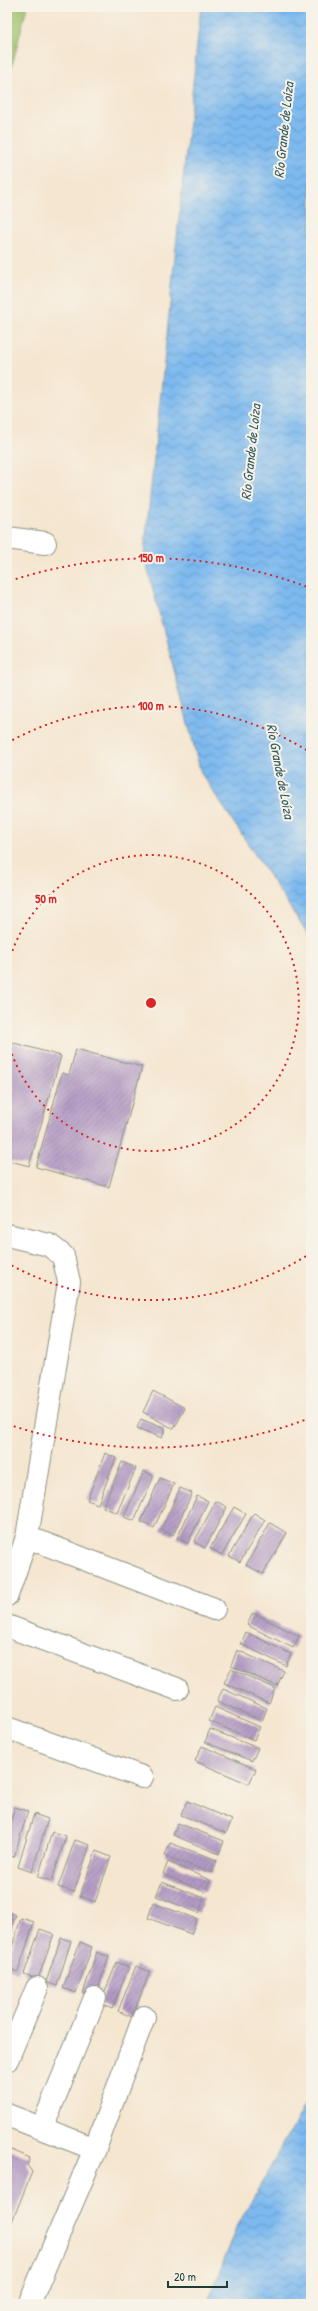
<svg xmlns="http://www.w3.org/2000/svg" width="318" height="2311" viewBox="0 0 318 2311" font-family="'Patrick Hand',sans-serif">
	<style>
		.pitch { fill: #9ec26b; stroke: #5e8050 }
		.water { fill: url(#water-waves); stroke: #4e7b92 }
		.building { fill: url(#building-hatch) }
		.lines { fill: none; stroke-linecap: round; stroke-linejoin: round }
		.minor-casing { stroke: #8a9282; stroke-width: 24 }
		.minor { stroke: #fff; stroke-width: 22 }
		.ring { fill: none; stroke: #d62828; stroke-width: 2; stroke-dasharray: 2 4 }
		.labels { text-anchor: middle; dominant-baseline: central; stroke-width: 4; stroke-linejoin: round; paint-order: stroke }
		.water-label { font-size: 14px; font-style: italic; fill: #365c63; stroke: #f7f3e8 }
		.centre { fill: #d62828; stroke: #f7f3e8; stroke-width: 2 }
		.ring-label { font-size: 12px; text-anchor: middle; font-weight: bold; fill: #d62828; stroke: #f7f3e8; stroke-width: 4; stroke-linejoin: round; paint-order: stroke }
	</style>
	<defs>
		<pattern id="water-waves" width="16" height="10" patternUnits="userSpaceOnUse"><rect width="16" height="10" fill="#7db9ef"/><path d="M0 5q4-4 8 0t8 0" fill="none" stroke="#6698c2"/></pattern>
		<pattern id="building-hatch" width="6" height="6" patternUnits="userSpaceOnUse"><rect width="6" height="6" fill="#b39ac4"/><path d="M-1 1l2-2M0 6l6-6M5 7l2-2" fill="none" stroke="#917fa0"/></pattern>
	</defs>
	<rect width="100%" height="100%" fill="#f7f3e8"/>
	<filter id="ink" filterUnits="userSpaceOnUse"><feTurbulence type="fractalNoise" baseFrequency=".025" numOctaves="2"/><feDisplacementMap in="SourceGraphic" scale="8" xChannelSelector="R" yChannelSelector="G"/><feConvolveMatrix kernelMatrix="1 2 1 2 8 2 1 2 1" color-interpolation-filters="sRGB"/></filter>
	<filter id="wash" filterUnits="userSpaceOnUse"><feTurbulence type="fractalNoise" baseFrequency=".012" numOctaves="4" result="noise"/><feDisplacementMap in="SourceGraphic" scale="16" xChannelSelector="R" yChannelSelector="G"/><feGaussianBlur stdDeviation="0.9" result="paint"/><feColorMatrix in="noise" values="0 0 0 0 0 0 0 0 0 0 0 0 0 0 0 0 0 1.4 0 .05"/><feComposite in="paint" operator="in"/></filter>
	<g filter="url(#wash)">
		<rect width="100%" height="100%" fill="#f5e6d0"/>
		<path class="pitch" d="M7,7H27L10,73H7Z"/>
		<path class="water" d="M201,7H311V939L201,773L144,555Z
			M311,2095V2304H207L238,2225Z"/>
		<g id="blocks">
			<path class="building" d="M7,1041L61,1056L29,1166L7,1160Z
				M76,1049L142,1067L109,1187L36,1167L62,1073L69,1075Z
				M153,1391L185,1408L174,1429L143,1412Z
				M141,1419L165,1429L162,1438L137,1428Z
				M105,1453L116,1458L98,1504L87,1500Z
				M122,1462L136,1468L117,1513L103,1507Z
				M144,1471L154,1476L134,1521L124,1517Z
				M160,1478L174,1484L154,1528L141,1522Z
				M180,1488L192,1493L173,1535L161,1530Z
				M197,1496L208,1501L188,1543L177,1538Z
				M216,1501L227,1507L205,1548L194,1542Z
				M234,1507L246,1514L222,1555L210,1548Z
				M254,1513L265,1520L240,1562L229,1556Z
				M270,1523L287,1533L263,1574L246,1565Z
				M253,1613L299,1636L293,1648L247,1625Z
				M246,1632L291,1654L286,1666L241,1644Z
				M237,1650L284,1671L277,1686L231,1666Z
				M231,1669L275,1688L269,1703L224,1683Z
				M223,1689L267,1708L262,1721L217,1701Z
				M215,1707L260,1727L254,1740L209,1721Z
				M210,1729L258,1748L252,1761L205,1742Z
				M202,1746L256,1769L249,1784L195,1761Z
				M187,1801L232,1820L226,1833L181,1815Z
				M15,1807L28,1811L14,1857L7,1854V1834Z
				M34,1814L48,1819L32,1872L18,1867Z
				M178,1823L224,1841L219,1854L173,1835Z
				M52,1832L66,1836L52,1881L38,1877Z
				M75,1840L90,1845L74,1892L58,1887Z
				M170,1843L217,1860L212,1873L165,1856Z
				M96,1851L111,1857L95,1902L80,1896Z
				M168,1862L210,1880L205,1892L163,1874Z
				M162,1882L204,1898L199,1913L156,1896Z
				M153,1903L197,1919L191,1934L148,1918Z
				M7,1911L16,1915L7,1939Z
				M21,1918L34,1922L18,1972L7,1968V1963Z
				M40,1929L54,1934L38,1979L24,1974Z
				M61,1938L71,1941L57,1986L46,1982Z
				M80,1942L92,1947L76,1993L63,1988Z
				M97,1952L109,1957L95,1998L83,1993Z
				M117,1962L129,1967L112,2009L100,2003Z
				M136,1966L150,1972L132,2017L118,2011Z
				M7,2148L30,2158L27,2165L32,2172L7,2234Z"/>
		</g>
	</g>
	<g filter="url(#ink)">
		<use href="#blocks" fill-opacity="0" stroke="#8a9282" stroke-width="1"/>
		<g class="lines">
			<defs>
				<path id="minor" d="M7,538L45,543
					M7,1235L49,1245L63,1256L69,1282L27,1537L7,1595
					M27,1537L214,1609
					M7,1626L177,1689
					M7,1728L142,1777
					M7,2060L37,1988
					M7,2115L95,2149
					M42,2128L95,1998
					M29,2304L95,2149L144,2017"/>
			</defs>
			<use href="#minor" class="minor-casing"/>
			<use href="#minor" class="minor"/>
		</g>
	</g>
	<g class="ring">
		<path d="M7 968A148 148 0 1 1 7 1038"/>
		<path d="M311 1253A297 297 0 0 1 7 1263M7 743A297 297 0 0 1 311 753"/>
		<path d="M310 1418A445 445 0 0 1 10 1425M10 581A445 445 0 0 1 310 588"/>
	</g>
	<g class="labels">
		<g class="water-label">
			<text transform="translate(283 130) rotate(-84)">Río Grande de Loíza</text>
			<text transform="translate(250 452) rotate(-84)">Río Grande de Loíza</text>
			<text transform="translate(281 771) rotate(79)">Río Grande de Loíza</text>
		</g>
	</g>
	<circle cx="151" cy="1003" r="6" class="centre"/>
	<g class="ring-label">
		<text x="151" y="562">150 m</text>
		<text x="151" y="710">100 m</text>
		<text x="46" y="903">50 m</text>
	</g>
	<rect width="318" height="2311" fill="none" stroke="#f7f3e8" stroke-width="24"/>
	<path d="M168 2281v6h59v-6" fill="none" stroke="#1f3d34" stroke-width="2"/>
	<text x="174" y="2281" font-size="12" fill="#1f3d34" stroke="#f7f3e8" stroke-width="3" paint-order="stroke">20 m</text>
</svg>
